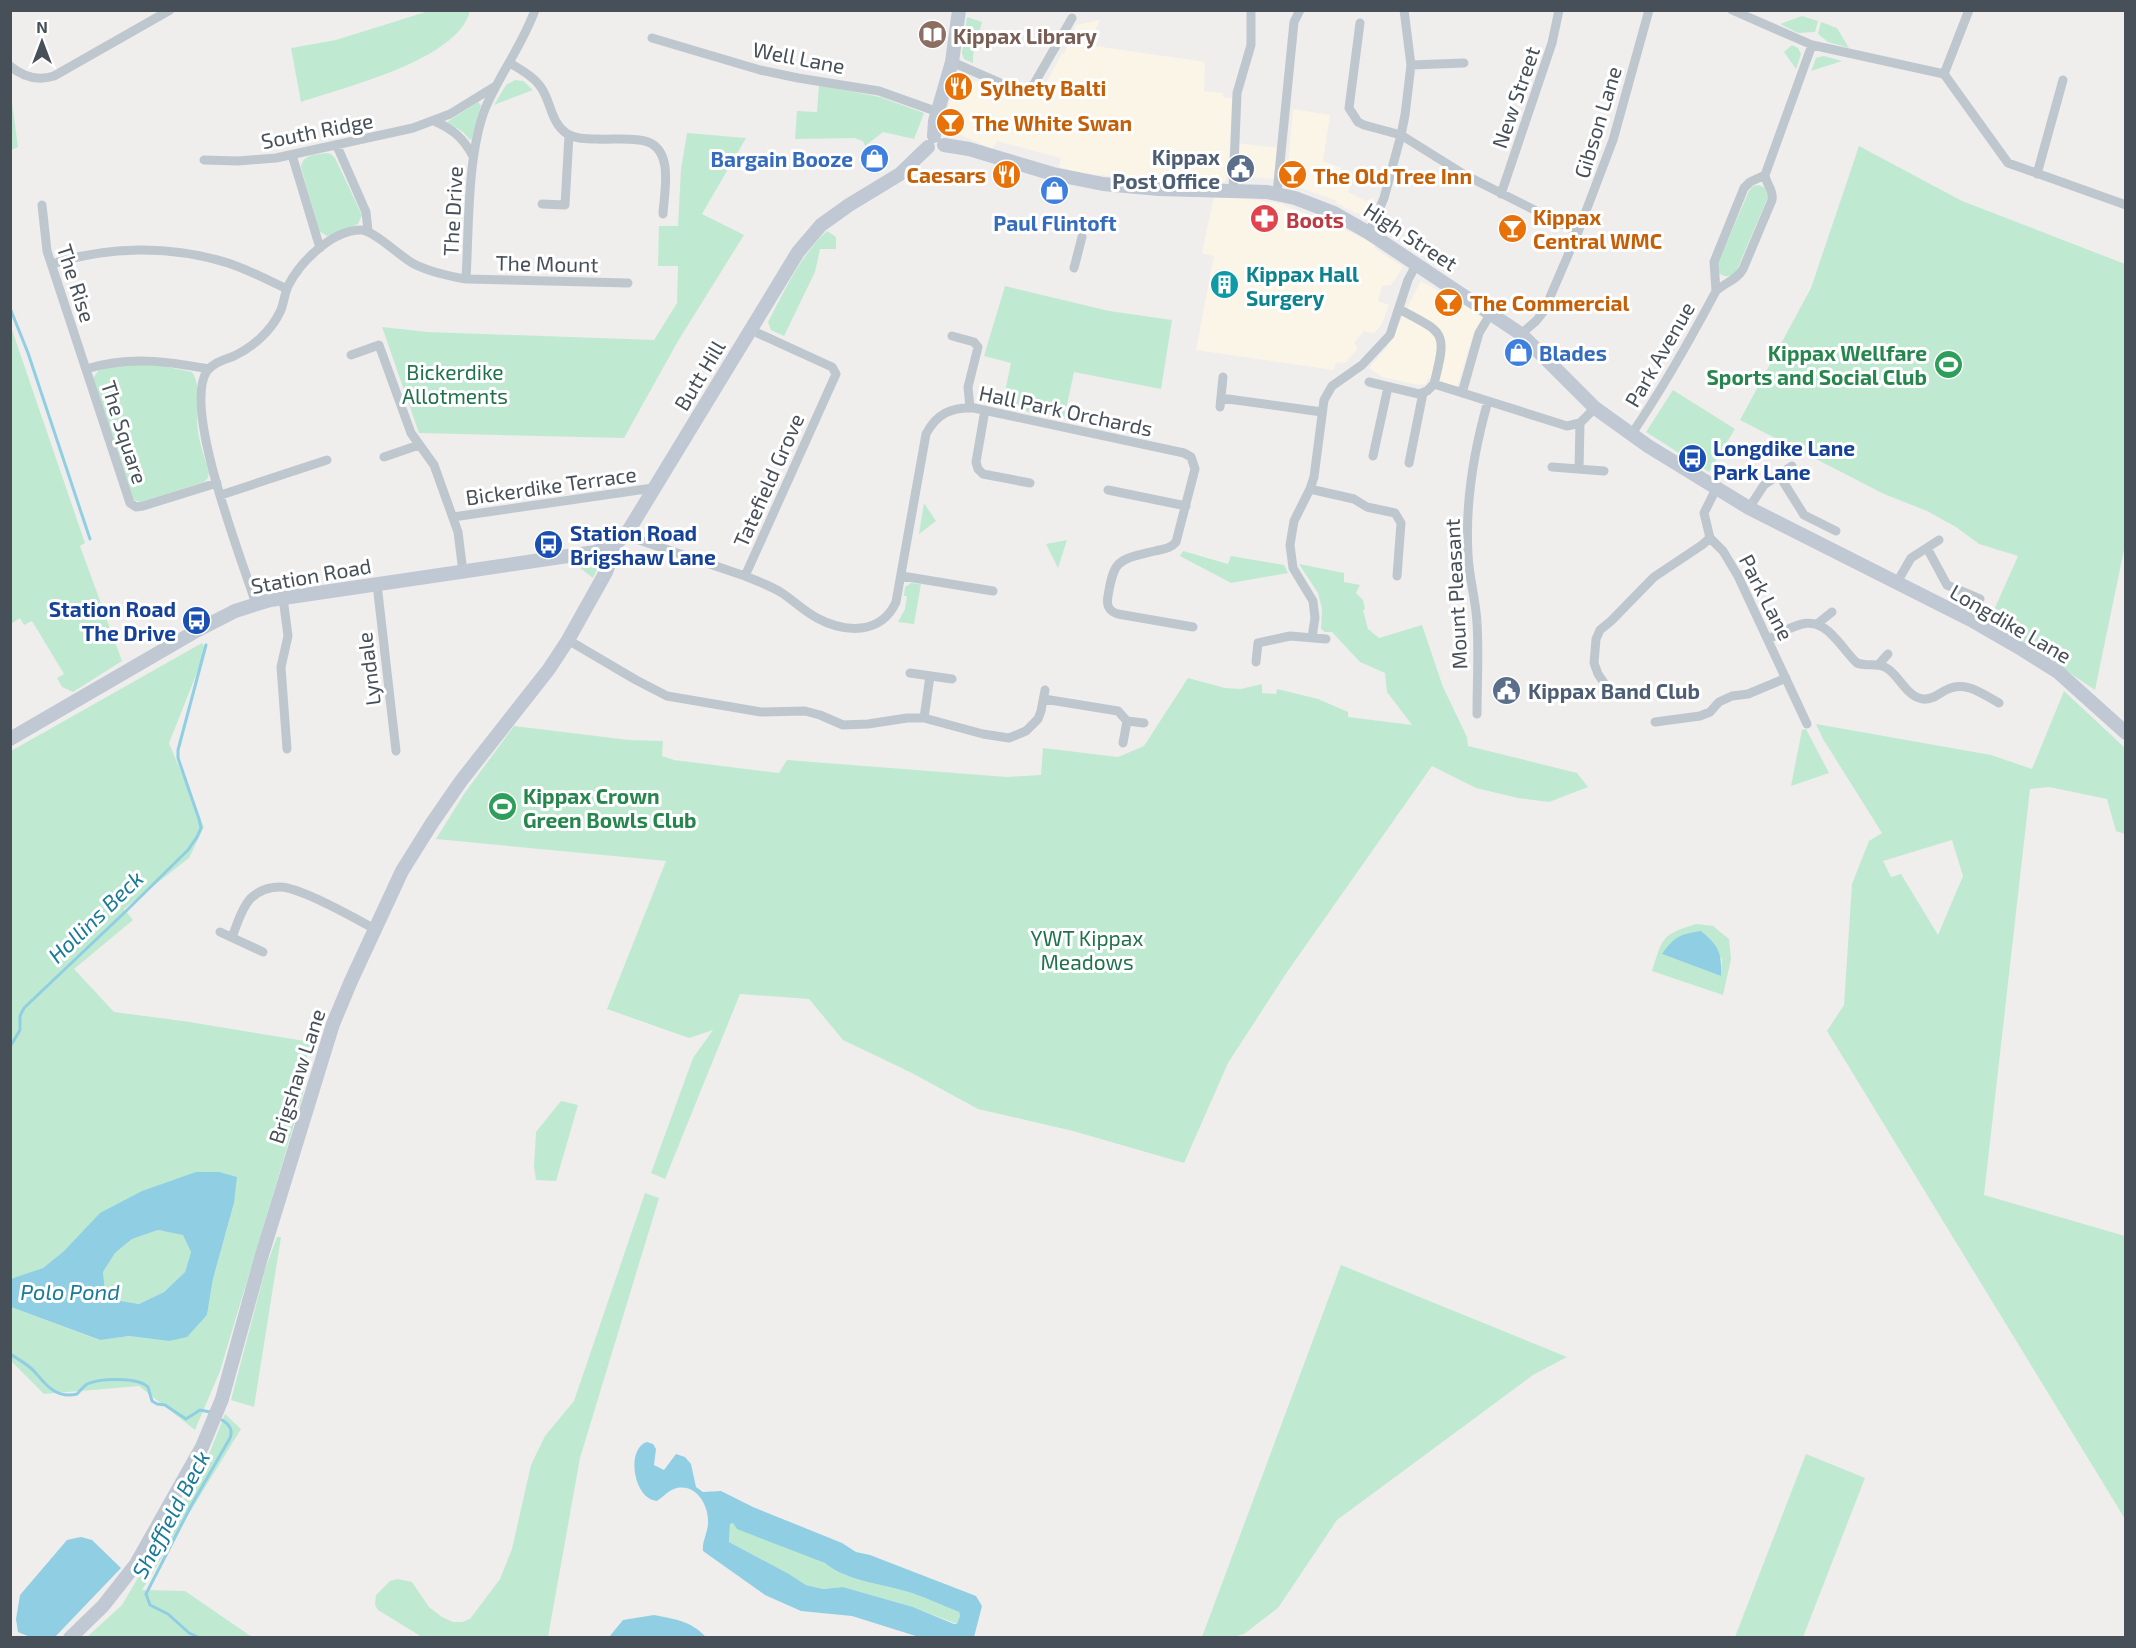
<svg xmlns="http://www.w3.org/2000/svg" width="2136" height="1648" viewBox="0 0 2136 1648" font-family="'Exo 2',sans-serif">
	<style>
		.commercial { fill: #faf5e7 }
		.green { fill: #bfead1; fill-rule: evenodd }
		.water { fill: #90cfe3; fill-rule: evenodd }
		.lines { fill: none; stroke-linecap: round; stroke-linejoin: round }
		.stream { stroke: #90cfe3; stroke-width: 3 }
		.street { stroke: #bfc7ce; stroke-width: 9 }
		.secondary { stroke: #bfc8d3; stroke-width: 14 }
		.labels { text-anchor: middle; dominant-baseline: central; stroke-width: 6; stroke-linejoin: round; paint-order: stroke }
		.education-label { font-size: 21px; font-weight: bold; fill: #785e54; stroke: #fff; text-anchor: start }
		.street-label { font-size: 21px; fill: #475059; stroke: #fff }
		.food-label { font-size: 21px; font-weight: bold; fill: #c56008; stroke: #fff; text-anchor: start }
		.service-label { font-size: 21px; font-weight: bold; fill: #4e5e75; stroke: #fff; text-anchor: end }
		.shop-label { font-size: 21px; font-weight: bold; fill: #366cbe; stroke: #fff; text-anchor: end }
		.health-label { font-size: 21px; font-weight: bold; fill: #be3a42; stroke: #fff; text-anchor: start }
		.culture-label { font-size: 21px; font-weight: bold; fill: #0d838f; stroke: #fff; text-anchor: start }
		.leisure-label { font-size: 21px; font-weight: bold; fill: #27864d; stroke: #fff; text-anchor: end }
		.park-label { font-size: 21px; fill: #1f734c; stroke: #fff }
		.transit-label { font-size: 21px; font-weight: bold; fill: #164399; stroke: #fff; text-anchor: start }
		.water-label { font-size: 22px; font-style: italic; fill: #197a9a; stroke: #fff }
	</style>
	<rect width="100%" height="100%" fill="#f0eded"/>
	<path class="commercial" d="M1100,20L1089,45L1205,62L1204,91L1223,93L1224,98H1232L1230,147L1226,181L1207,182L1147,180L1082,173L1059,167L1061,158L997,141L992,149L948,129L944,119L958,78L961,76L967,78L1020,98H1038L1062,53L1064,54L1076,25Z
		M1293,109L1330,115L1323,161L1342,168L1341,170L1353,175L1348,192L1365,201L1375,197L1369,213L1364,214L1356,213L1336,203L1337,201L1287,183V175L1285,174L1286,166H1288Z
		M1238,143L1277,148L1274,179L1236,176Z
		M1214,197L1244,198L1282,204L1355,234L1375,245L1374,248L1403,267L1391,285L1382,286L1378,301L1389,305L1381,326L1374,333L1364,331L1354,343L1358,348L1345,363L1336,362L1334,370L1196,350L1214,256L1202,253Z
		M1421,281L1483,316L1473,335L1458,384L1456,386L1428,378L1426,384L1418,385L1382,377L1369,368L1387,347Z"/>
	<path class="green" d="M432,10L470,11C458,60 345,87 301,102L291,48L336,40Z
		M1802,16L1818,21L1815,32L1798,33L1780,24Z
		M967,17L982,22L973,55V63L964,59L962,53Z
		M1821,22L1837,28L1849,48L1828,42L1818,34Z
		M1792,45L1798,48L1801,54L1796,69L1784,52Z
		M1824,56L1842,61L1811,71L1816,58Z
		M515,80L523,81L533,90L494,105L506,85Z
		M819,85L880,97L924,113L914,139L883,132L865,146L863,141L854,138L795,139L797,111L817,112Z
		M10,88L18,147L11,150H10Z
		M478,102L481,105L472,139L470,140L463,132L447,122Z
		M687,133L746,138L702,214L744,235L678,341L624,438L419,433L382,327L428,332L654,340L677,303L678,266H658L659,226H678L681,169Z
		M1859,146L1962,201L2125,264V545L2095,690L1990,619L2018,556L1979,544L1956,527L1927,511L1884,494L1740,420L1811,288Z
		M326,153L331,154L335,158L362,215L358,224L327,236L319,231L301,167C303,154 315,155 326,153Z
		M1759,185L1765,188L1768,197L1736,272C1730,277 1725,278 1719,273L1718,263L1749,191L1753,186Z
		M827,231L836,237V249H820L815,272L784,336L771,330L768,322C785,290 800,256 827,231Z
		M1005,286L1109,311L1172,320L1161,389L1074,372L1064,419L1002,406L1011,363L984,356Z
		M10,324L85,543L80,546L122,661L73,692L62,687L57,678L64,674L32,621L24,625L20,618L11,624Z
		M122,365H158L192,372C203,388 195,412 198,431C200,445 205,459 209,472L208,478L204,482L142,502L133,500L93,378L99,370Z
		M1673,390L1735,429L1709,472L1646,432Z
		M924,503L936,521L919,534Z
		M1067,540L1058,568L1046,544Z
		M1183,551L1228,564L1231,556L1284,565L1288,573L1231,583L1180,556Z
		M594,563L598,567L593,578L576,565Z
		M1299,564L1344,573V582L1360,585L1356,593L1363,600L1365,609L1363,610L1368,629L1379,638L1422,625L1443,687L1467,737L1468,746L1577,773L1588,787L1549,802L1518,798L1476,788L1432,766L1287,972L1228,1063L1184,1163L1073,1131L978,1109L912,1073L843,1040L809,999L740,994L665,1179L651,1173L693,1058L713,1030L689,1038L607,1009L666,861L436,839L464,794L514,726L629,740L663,741L662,756L674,760L779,773L787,760L1007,777L1041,775L1043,748L1118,757L1144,746L1188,678L1225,688L1241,689L1262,684V693L1276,694L1277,689L1318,699L1348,712V717L1412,725L1387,692L1385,673L1360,662L1332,632H1325L1321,629L1322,609L1318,593Z
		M911,583L921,584L914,624L898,622L905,609L907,596H904L905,587Z
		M202,643L206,650L169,743L204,827L189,858L124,909L133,920L74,969L114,1012L183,1021L311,1042L305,1065L304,1091L220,1371L195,1430L139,1386L44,1394L11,1361V1307L99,1340L129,1336L169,1341L207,1315L213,1279L234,1203L64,1251L43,1268L13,1278L11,1280V751Z
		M2064,691L2125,748V834L2116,831L2107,799L2049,787L2030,789L1984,1195L2125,1236V1519L1827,1031L1844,1005L1852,884L1869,841L1882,833L1823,739L1816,724L1991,755L2032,769ZM1952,840L1963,876L1938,935L1901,874L1891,877L1883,861Z
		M1806,729L1829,773L1791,786L1802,730Z
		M1696,924L1713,926L1729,939L1731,959L1723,995L1652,971C1663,937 1661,935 1696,924ZM1662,954L1722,958L1721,975V976Z
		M561,1101L578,1105L556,1181L536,1180L534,1167L536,1132Z
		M645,1193L659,1198L580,1458L548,1637H422L378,1610L375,1605L376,1595L390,1581L398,1579L412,1582L429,1607L442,1617L453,1622H462L470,1619L500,1579L512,1549L531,1465L545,1436L574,1401Z
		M158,1230L183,1234L191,1252L185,1272L164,1292L139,1304L121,1301L105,1291L103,1272L115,1253L132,1239Z
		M277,1237H281L254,1407L231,1400L266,1267Z
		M1341,1265L1567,1357L1533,1375L1337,1520L1278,1608L1244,1634L1233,1637H1202Z
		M225,1414L241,1429L142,1590L185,1591L252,1637H87L122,1605L206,1462Z
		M1806,1454L1865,1478L1803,1637H1735Z
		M733,1523L825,1563C844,1580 881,1584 905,1591C923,1596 941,1605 959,1612L960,1616L957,1624L913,1607L843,1587L823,1589L806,1585L789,1574L729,1542L730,1524Z"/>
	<path class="water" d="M1701,931C1719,946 1722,953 1721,976L1662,954C1674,937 1680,934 1701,931Z
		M196,1172H219L237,1177L234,1203L213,1279L207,1315L187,1337L169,1341L129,1336L100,1340L11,1307V1280L13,1278L43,1268L64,1251L100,1213L142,1191ZM158,1230L183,1235L191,1252L185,1272L164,1292L139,1304L121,1301L105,1291L103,1272L115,1253L132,1239Z
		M647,1442L653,1444L656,1449L654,1465L664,1470L676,1454L685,1457L691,1464L696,1487L703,1492L721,1491L753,1507L842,1543L856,1552L870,1555L976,1596L982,1606L974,1637H919L852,1616L801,1611L765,1595L703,1551C702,1541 708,1532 708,1523C709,1506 697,1484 677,1488C670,1489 663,1497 657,1501C634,1500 625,1449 647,1442ZM733,1523L737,1529L825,1563C844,1580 881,1584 905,1591C923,1596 941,1605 959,1612L960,1616L957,1624H954L913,1607L843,1587L823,1589L806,1585L789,1574L729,1542L730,1524Z
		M81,1537L92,1540L121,1568L55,1637H30L18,1632L16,1619L20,1595L67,1540Z
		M654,1615C675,1619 691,1621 706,1637H609L623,1620Z"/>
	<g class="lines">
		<path class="stream" d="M10,308L28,353L90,539
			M10,1047L20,1030V1016L24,1008L123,914L188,850L197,837L201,828L199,819L178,758V750L206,645
			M10,1354C18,1359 27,1364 34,1371C46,1385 56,1399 77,1394C80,1391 83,1387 87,1384C100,1378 138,1377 148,1387L152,1401L157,1404L165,1405L186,1419L200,1410L210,1412
			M200,1638L189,1633L168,1614L150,1605L146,1594L191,1506L230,1438C233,1430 230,1425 222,1420"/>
		<path class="street" d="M1732,10L1812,45L1944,74
			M1360,23L1349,108L1358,122L1364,125L1401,135L1465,175L1578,232
			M652,38L760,70L798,78L879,91L938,112
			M952,62L1019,91L1027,89L1034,84L1072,18
			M510,63C521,70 535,77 542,89C551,103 551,122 566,133C575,139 586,139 597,139C613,140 634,137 648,142C674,152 664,193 663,214
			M1411,65L1464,63
			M10,66C23,77 38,81 54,76L170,10
			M1944,74L2008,163L2126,205
			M1944,74L1969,10
			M434,121C453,129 463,138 473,156
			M337,146L366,212L368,231
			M292,155L320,248
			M204,160L238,161L276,158L413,128L450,114L494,87
			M2037,174L2063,80
			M1233,190L1237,93L1251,45V10
			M1277,193L1294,22L1300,10
			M1501,194L1552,43L1559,10
			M542,204L565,205L569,135
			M42,205L47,251L130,503L136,507L143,506L217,483
			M1369,233L1384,198L1401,135L1405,115L1411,65L1404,10
			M52,264C108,246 171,245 228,263C249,270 268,280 287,289
			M1074,268L1082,237
			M466,279L628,283
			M1716,291L1714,262L1744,188L1750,182L1765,175
			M1399,309C1446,334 1447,331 1434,384
			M1521,334L1536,321L1544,311L1578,232L1613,140L1649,10
			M952,336L974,342L978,347L968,387L970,408
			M351,355L379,345L411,433L434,465L458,532L463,572
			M86,369C129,356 166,361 209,369
			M1369,382L1419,394L1427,391L1434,384L1567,426L1580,423L1595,408
			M1462,393L1479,333L1491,313
			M1221,398L1322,412
			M1220,407L1223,377
			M985,410L976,462L978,469L983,474L1030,483
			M1631,435C1663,388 1690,340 1716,291C1726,282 1737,280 1743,269L1772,200C1774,189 1766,185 1765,175L1812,45
			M1373,456L1388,387
			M384,457L419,445
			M1409,463L1423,393
			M1552,467L1604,471
			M1579,469L1580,423
			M1779,475L1804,515L1836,531
			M1310,489L1354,499L1367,507L1395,513L1401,523L1397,576
			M1716,489L1704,513L1710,538L1723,551L1738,576L1807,724
			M1108,490L1186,506
			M221,495L327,460
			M1749,508L1764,485L1792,466
			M453,517L653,488
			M627,533L630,537L745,576L836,374L832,367L751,330
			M1927,548L1947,585L1980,599
			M745,576C757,581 771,586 782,593C794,601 804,611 817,618C845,633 881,635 896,602L926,434C937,413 952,407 974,408L1184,453L1191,457L1195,469L1176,542C1170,549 1163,549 1155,551C1119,560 1114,558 1108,596C1106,606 1109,611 1118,614L1193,627
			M902,576L993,591
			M377,584L396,751
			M1896,584L1911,558L1939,540
			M283,598L288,636L281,667L287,749
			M256,604C242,560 182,408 207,371C214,362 224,360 234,356C253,347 271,331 280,312C284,304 284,295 288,286C300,262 332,230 361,230C374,230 399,256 414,264C430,272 448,276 466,279C469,228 467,156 485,109C499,75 522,46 535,10
			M1817,624L1832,612
			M1312,637L1315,618L1313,601L1293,568L1290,545L1294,521L1310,489L1314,477L1324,400L1332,386L1362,365L1390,335L1408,280L1416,265
			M1768,639C1794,627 1812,611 1835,638C1843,646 1849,656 1857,663C1867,667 1879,662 1888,669C1900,677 1907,697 1923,699C1931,700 1938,695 1944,691C1964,679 1981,693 1999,703
			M568,640L636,680L667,696L761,712L805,711L820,715L843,725L868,724L907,718H924L983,734L1009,738L1026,731L1038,719L1041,711L1045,690
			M1256,662L1258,643L1290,636L1326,639
			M1878,665L1888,654
			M910,673L952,679
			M1609,690L1598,674L1594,663L1596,639L1600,630L1611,621L1654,577L1702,545L1710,538
			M1044,699L1118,711L1127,721L1123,743
			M1477,714C1477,684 1479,653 1477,623C1476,600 1469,578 1468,555C1465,504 1474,450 1488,401
			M924,718L930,676
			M1127,721L1144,723
			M1655,722L1700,716L1710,712L1719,702L1732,696L1748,694L1786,678
			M220,932L263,952
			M232,937C237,925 241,909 250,899C258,891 269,887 280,887C300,887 354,918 375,929"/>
		<path class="secondary" d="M934,136L935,121L952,62L959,10
			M944,145L969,149L1053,174L1103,184L1159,189L1267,192L1295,198L1334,213L1369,233L1521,334L1595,408L1648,446L1749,508L1971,620L2023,650L2058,672L2126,733
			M10,739L196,631L235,611L270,600L595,552L613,546L627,533L798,252L821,225L849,205L900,174L928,147
			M70,1638L103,1606L136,1564L202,1447L222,1399L261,1258L333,1024L351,981L402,871L432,823L461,781L549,669L568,640L606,572L609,564L610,548"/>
	</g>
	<defs>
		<symbol id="library-disc" viewBox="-11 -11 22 22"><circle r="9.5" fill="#8d6e63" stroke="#fff"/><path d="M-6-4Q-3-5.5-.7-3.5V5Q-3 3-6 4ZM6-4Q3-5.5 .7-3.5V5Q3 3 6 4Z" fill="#fff"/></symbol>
		<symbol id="restaurant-disc" viewBox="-11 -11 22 22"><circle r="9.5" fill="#e8710a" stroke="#fff"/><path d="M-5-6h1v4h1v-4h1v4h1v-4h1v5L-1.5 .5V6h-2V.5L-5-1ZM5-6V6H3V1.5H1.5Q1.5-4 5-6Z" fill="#fff"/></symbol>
		<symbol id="bar-disc" viewBox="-11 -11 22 22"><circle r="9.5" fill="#e8710a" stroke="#fff"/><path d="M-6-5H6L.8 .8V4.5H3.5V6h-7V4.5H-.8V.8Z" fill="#fff"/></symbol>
		<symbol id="shop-disc" viewBox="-11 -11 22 22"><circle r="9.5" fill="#3f7fe0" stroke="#fff"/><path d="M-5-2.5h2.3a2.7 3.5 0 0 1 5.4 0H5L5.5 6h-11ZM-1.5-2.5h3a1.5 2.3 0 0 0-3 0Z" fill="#fff"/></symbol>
		<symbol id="civic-disc" viewBox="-11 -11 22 22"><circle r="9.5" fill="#5c6f8a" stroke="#fff"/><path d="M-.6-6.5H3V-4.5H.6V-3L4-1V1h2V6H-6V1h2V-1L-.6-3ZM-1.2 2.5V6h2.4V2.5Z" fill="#fff"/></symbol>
		<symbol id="pharmacy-disc" viewBox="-11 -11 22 22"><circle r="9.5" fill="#e0444e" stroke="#fff"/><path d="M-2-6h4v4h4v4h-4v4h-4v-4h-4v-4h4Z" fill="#fff"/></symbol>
		<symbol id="building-disc" viewBox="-11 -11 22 22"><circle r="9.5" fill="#0f9aa8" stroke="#fff"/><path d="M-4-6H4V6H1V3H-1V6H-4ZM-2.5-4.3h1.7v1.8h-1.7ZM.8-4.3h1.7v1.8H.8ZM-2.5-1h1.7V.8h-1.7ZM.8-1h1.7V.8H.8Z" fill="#fff"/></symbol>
		<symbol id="stadium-disc" viewBox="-11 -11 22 22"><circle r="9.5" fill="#2e9e5b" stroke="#fff"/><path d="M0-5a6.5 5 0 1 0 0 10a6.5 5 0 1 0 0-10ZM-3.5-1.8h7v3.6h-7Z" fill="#fff"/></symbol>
		<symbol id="bus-disc" viewBox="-11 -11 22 22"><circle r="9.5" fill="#1a4fb4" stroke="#fff"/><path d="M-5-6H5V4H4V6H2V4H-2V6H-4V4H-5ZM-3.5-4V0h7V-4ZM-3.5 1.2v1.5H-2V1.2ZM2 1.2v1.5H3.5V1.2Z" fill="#fff"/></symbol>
	</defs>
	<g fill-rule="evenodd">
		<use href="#library-disc" x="916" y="18" width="33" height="33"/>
		<use href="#restaurant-disc" x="942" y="70" width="33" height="33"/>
		<use href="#bar-disc" x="934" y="106" width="33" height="33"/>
		<use href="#shop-disc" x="858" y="142" width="33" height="33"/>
		<use href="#civic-disc" x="1224" y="152" width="33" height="33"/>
		<use href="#restaurant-disc" x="990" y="158" width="33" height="33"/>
		<use href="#bar-disc" x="1276" y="158" width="33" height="33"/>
		<use href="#shop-disc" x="1038" y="174" width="33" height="33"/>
		<use href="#pharmacy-disc" x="1248" y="202" width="33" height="33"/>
		<use href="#bar-disc" x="1496" y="212" width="33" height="33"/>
		<use href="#building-disc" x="1208" y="268" width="33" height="33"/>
		<use href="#bar-disc" x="1432" y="286" width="33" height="33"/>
		<use href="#shop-disc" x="1502" y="336" width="33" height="33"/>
		<use href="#stadium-disc" x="1932" y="348" width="33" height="33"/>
		<use href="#bus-disc" x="1676" y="442" width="33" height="33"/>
		<use href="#bus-disc" x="532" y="528" width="33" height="33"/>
		<use href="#bus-disc" x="180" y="604" width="33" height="33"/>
		<use href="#civic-disc" x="1490" y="674" width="33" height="33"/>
		<use href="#stadium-disc" x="486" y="790" width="33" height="33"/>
	</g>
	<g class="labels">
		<g class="education-label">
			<text x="953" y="35">Kippax Library</text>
		</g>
		<g class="street-label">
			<text transform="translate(799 57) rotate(11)">Well Lane</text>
			<text transform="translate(1515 97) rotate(-71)">New Street</text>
			<text transform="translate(1597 122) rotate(-73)">Gibson Lane</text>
			<text transform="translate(317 130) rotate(-11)">South Ridge</text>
			<text transform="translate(452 211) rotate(-87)">The Drive</text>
			<text transform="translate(1411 236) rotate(33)">High Street</text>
			<text transform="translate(547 263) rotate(1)">The Mount</text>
			<text transform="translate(77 283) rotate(72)">The Rise</text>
			<text transform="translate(1659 354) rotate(-60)">Park Avenue</text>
			<text transform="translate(699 375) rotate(-59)">Butt Hill</text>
			<text transform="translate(1066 410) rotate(12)">Hall Park Orchards</text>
			<text transform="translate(125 432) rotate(72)">The Square</text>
			<text transform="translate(768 480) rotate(-66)">Tatefield Grove</text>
			<text transform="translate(551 485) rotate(-8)">Bickerdike Terrace</text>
			<text transform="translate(311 575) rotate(-10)">Station Road</text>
			<text transform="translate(1455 594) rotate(-93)">Mount Pleasant</text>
			<text transform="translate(1767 597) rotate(63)">Park Lane</text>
			<text transform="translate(2011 623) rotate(30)">Longdike Lane</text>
			<text transform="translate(368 669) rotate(-97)">Lyndale</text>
			<text transform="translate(296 1076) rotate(-72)">Brigshaw Lane</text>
		</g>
		<g class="food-label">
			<text x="980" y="87">Sylhety Balti</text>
			<text x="972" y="122">The White Swan</text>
			<text x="986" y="174" text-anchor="end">Caesars</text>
			<text x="1313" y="175">The Old Tree Inn</text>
			<text x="1533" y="216">Kippax<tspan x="1533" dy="24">Central WMC</tspan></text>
			<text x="1470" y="302">The Commercial</text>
		</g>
		<g class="service-label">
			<text x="1220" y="156">Kippax<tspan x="1220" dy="24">Post Office</tspan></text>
			<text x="1528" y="690" text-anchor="start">Kippax Band Club</text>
		</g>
		<g class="shop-label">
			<text x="853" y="158">Bargain Booze</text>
			<text x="1055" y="222" text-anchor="middle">Paul Flintoft</text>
			<text x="1539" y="352" text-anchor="start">Blades</text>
		</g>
		<g class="health-label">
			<text x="1286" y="219">Boots</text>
		</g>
		<g class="culture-label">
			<text x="1246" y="273">Kippax Hall<tspan x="1246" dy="24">Surgery</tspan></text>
		</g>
		<g class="leisure-label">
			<text x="1927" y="352">Kippax Wellfare<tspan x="1927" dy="24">Sports and Social Club</tspan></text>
			<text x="523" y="795" text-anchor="start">Kippax Crown<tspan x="523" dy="24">Green Bowls Club</tspan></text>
		</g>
		<g class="park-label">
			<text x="455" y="371">Bickerdike<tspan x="455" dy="24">Allotments</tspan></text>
			<text x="1087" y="937">YWT Kippax<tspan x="1087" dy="24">Meadows</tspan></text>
		</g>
		<g class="transit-label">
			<text x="1713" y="447">Longdike Lane<tspan x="1713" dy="24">Park Lane</tspan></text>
			<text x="570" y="532">Station Road<tspan x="570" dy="24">Brigshaw Lane</tspan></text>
			<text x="176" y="608" text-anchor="end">Station Road<tspan x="176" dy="24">The Drive</tspan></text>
		</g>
		<g class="water-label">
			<text transform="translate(95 916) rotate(-44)">Hollins Beck</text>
			<text x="70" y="1291">Polo Pond</text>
			<text transform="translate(170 1514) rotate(-62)">Sheffield Beck</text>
		</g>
	</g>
	<rect width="2136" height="1648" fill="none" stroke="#475059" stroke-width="24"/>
	<g transform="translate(42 42)" stroke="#ffffff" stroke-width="4.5" paint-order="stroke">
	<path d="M0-4.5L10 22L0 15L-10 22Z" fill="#475059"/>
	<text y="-9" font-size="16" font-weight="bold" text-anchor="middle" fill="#475059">N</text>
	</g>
</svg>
